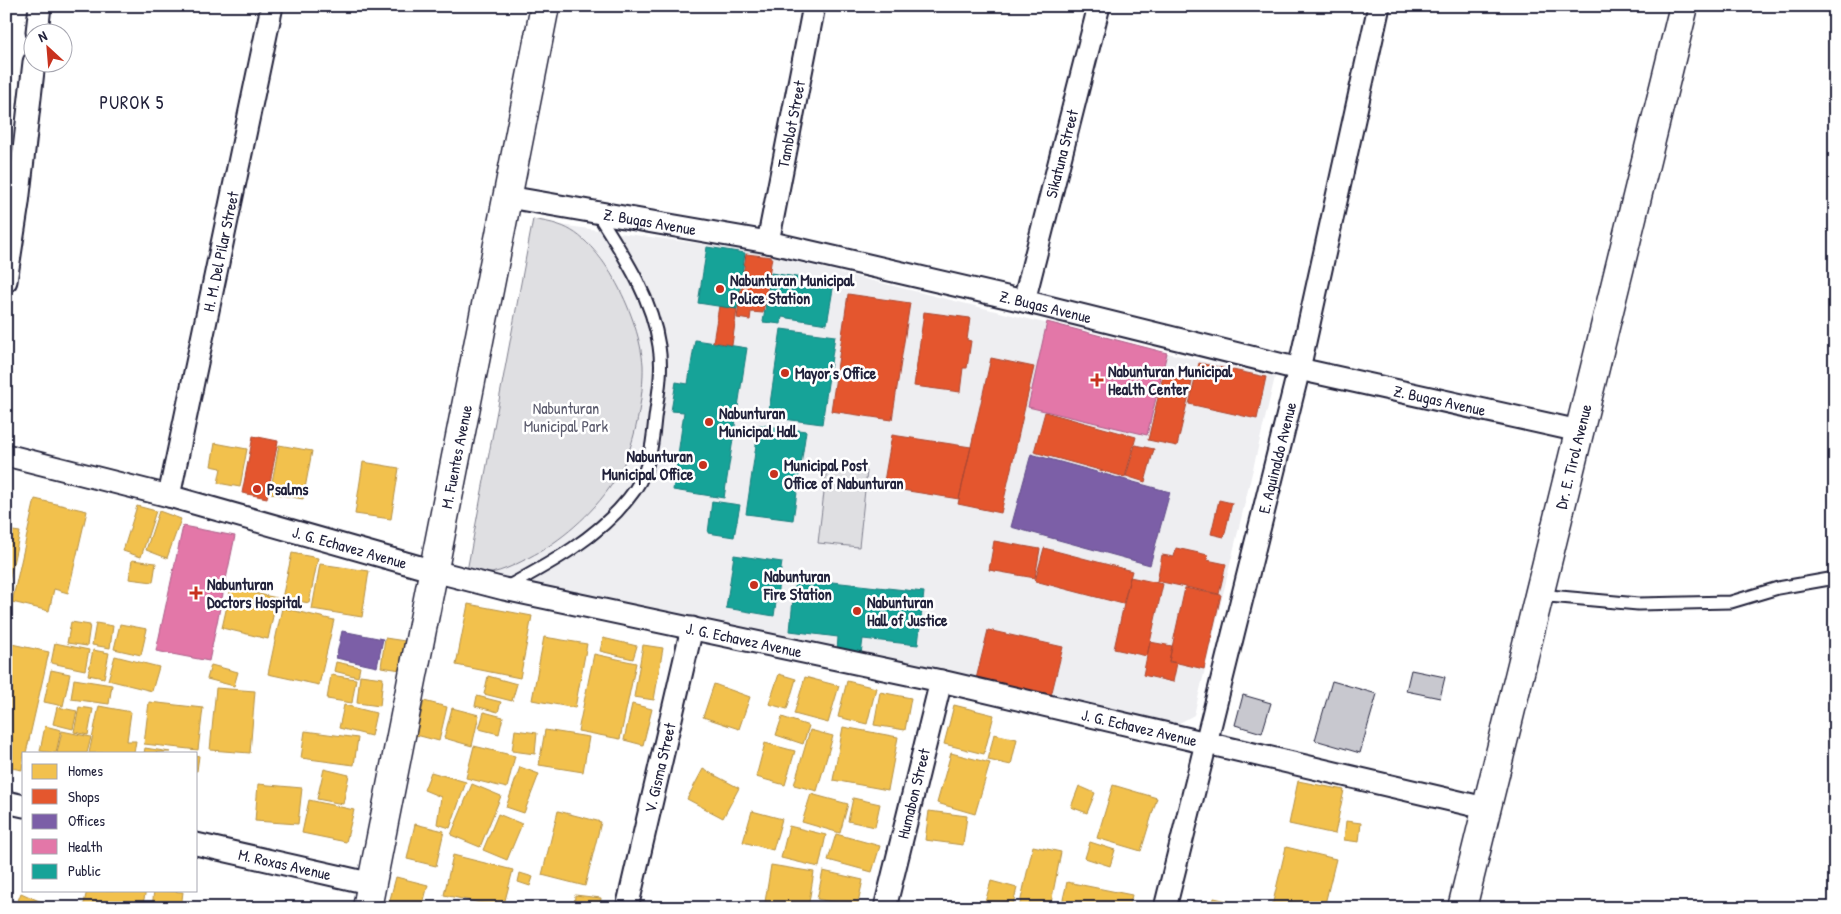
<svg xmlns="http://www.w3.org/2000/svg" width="1841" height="914" viewBox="0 0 1841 914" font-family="'Patrick Hand',sans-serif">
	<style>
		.built { fill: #eeeef1 }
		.green { fill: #dfdfe2; stroke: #80808e }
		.homes { fill: #f2c14e; stroke: #b49148 }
		.shops { fill: #e4572e; stroke: #aa4732 }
		.offices { fill: #7b5ea7; stroke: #604c87 }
		.health { fill: #e377a8; stroke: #a95e87 }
		.public { fill: #17a398; stroke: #1a7c7c }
		.building { fill: #c8c8cf; stroke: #22223b }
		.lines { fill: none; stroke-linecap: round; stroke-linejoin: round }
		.lane-casing { stroke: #22223b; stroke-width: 15 }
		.street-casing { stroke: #22223b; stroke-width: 25 }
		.secondary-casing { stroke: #22223b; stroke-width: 31 }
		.lane { stroke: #fff; stroke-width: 11 }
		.street { stroke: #fff; stroke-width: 21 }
		.secondary { stroke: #fff; stroke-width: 28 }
		.poi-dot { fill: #c8321e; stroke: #fff; stroke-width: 2 }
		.labels { text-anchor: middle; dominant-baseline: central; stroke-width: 5; stroke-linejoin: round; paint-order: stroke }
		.street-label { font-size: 16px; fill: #22223b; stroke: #fff }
		.poi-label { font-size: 16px; font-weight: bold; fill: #22223b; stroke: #fff; text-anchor: start }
		.park-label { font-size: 16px; fill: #5b5b6d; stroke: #fff }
		.neighbourhood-label { font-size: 18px; letter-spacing: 1px; fill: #22223b; stroke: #fff }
	</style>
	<rect width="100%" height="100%" fill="#fff"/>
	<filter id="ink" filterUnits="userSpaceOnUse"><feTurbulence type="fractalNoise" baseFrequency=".02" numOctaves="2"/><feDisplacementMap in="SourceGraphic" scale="10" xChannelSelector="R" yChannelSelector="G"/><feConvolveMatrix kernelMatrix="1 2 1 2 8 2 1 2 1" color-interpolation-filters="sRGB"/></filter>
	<g filter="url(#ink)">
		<path class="built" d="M560,225L747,250L1167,353L1275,377L1194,715L1174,726L484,574L503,570L577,525L601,499L621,471L630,313L600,256L584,239Z"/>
		<path class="green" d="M533,219C541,221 551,222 559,225C604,239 640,321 643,365C644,394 635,446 620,471C602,504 572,532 541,551C524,560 505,572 485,574C479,575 472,572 467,571Z
			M827,467L867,471L859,547L818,543Z"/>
		<path class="homes" d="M215,443L247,449L240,487L218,483L221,468L211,466Z
			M279,445L312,451L303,499L270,493Z
			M363,462L399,468L391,519L355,514Z
			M35,499L87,511L68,593L54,589L49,611L12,602Z
			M137,506L156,511L141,557L123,551Z
			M159,511L181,519L167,558L146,550Z
			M6,530L20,532L6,596Z
			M292,553L318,558L309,603L282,598Z
			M132,560L156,563L153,582L129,579Z
			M320,564L369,571L362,617L312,609Z
			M231,588L277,598L268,639L222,628Z
			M468,604L532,616L520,678L456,665Z
			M282,608L334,620L319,685L268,674Z
			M71,622L90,625L87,646L67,643Z
			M96,623L113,626L110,648L92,645Z
			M120,624L147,629L141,655L114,649Z
			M544,637L587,644L575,708L532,700Z
			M385,638L405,641L401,670L381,667Z
			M603,638L637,646L633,659L600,651Z
			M7,643L49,652L26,753H24L22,770L6,767Z
			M55,643L89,650L85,670L51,663Z
			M643,645L663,648L654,700L634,697Z
			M93,650L109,653L104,678L88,675Z
			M594,654L636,663L620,739L578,731Z
			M115,656L159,667L152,691L108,680Z
			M336,662L360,667L358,677L334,671Z
			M211,665L238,672L234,686L207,679Z
			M51,670L70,674L63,706L44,702Z
			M779,674L796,679L787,709L769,704Z
			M331,675L356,679L352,703L327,699Z
			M360,675L383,678L380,706L357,703Z
			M488,676L517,684L512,701L484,694Z
			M805,677L839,686L828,723L794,714Z
			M74,679L112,685L109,704L71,699Z
			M847,681L876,688L867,724L838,717Z
			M714,684L750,697L739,729L703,717Z
			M216,688L255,691L250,753L210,750Z
			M880,692L911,698L905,730L874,725Z
			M477,696L501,702L498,712L475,706Z
			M424,701L447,707L439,741L416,735Z
			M149,702L203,708L198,750L144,744Z
			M632,704L652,709L643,745L624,740Z
			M344,705L376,713L371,736L339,728Z
			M954,705L994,715L984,754L944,744Z
			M99,706L131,712L127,741H136L134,753H89Z
			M57,707L77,711L73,729L53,724Z
			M79,707L93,709L88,735L74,732Z
			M452,708L479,715L472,746L444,738Z
			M484,712L503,717L499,734L479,729Z
			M782,717L809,726L803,744L776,735Z
			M45,726L61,730L56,753L40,751Z
			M843,727L898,737L888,790L833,780Z
			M515,730L537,733L535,754L512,751Z
			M545,730L589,737L583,772L539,765Z
			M810,730L833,736L817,791L794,785Z
			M62,731L91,737L87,753H57Z
			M305,731L358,738L354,765L301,758Z
			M994,734L1017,739L1011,765L988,760Z
			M765,743L795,751L785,785L756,777Z
			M474,746L515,756L507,788L466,778Z
			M145,748L170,752L144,753Z
			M951,753L990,763L975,814L937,803Z
			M196,755L199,756L197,771H196Z
			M520,767L539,774L524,813L506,807Z
			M324,769L349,775L343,804L317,799Z
			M703,769L739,788L723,818L687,799Z
			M431,772L466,782L450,828L437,824L441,797L424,790Z
			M1298,781L1344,790L1335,834L1289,824Z
			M258,784L302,788L298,824L255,821Z
			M472,784L501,796L480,847L451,835Z
			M1113,785L1157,798L1141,851L1097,838Z
			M1079,786L1095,793L1087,813L1071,807Z
			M811,794L848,804L840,833L802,822Z
			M853,798L880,804L875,827L848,821Z
			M309,800L354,810L346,842L302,833Z
			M558,811L601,822L585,886L542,875Z
			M752,811L782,819L773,850L743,842Z
			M929,811L967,816L963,845L925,840Z
			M498,814L522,824L507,860L483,850Z
			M1346,821L1361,823L1359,842L1344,840Z
			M415,824L444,831L436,866L407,859Z
			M789,826L826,835L819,867L781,858Z
			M836,834L880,846L872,872L828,860Z
			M1090,842L1115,850L1110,866L1085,858Z
			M1033,846L1061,852L1050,908H1019Z
			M1286,847L1336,859L1324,908H1280L1272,906Z
			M453,855L513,870L503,908L444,895Z
			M771,865L814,872L808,908H764Z
			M823,871L863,880L857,907L817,899Z
			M520,873L533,877L530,886L518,882Z
			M396,877L428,885L422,908H407L389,903Z
			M991,881L1017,888L1012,908H992L984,906Z
			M1067,882L1132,895L1129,908H1061Z
			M87,890H146L142,908H83Z
			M154,890L183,892L181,908H152Z
			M21,893L46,904L45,908H15Z
			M575,895L601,898L600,908H574Z
			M1214,898L1261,908H1212Z"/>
		<path class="shops" d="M746,254L772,257L763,313L751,312L750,320L737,318Z
			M848,294L910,303L892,420L831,411Z
			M719,306L737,309L732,345L713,342Z
			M924,312L970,318L967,340L971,341L967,368H963L960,392L914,386Z
			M991,358L1034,367L1001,513L958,504Z
			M1199,363L1266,377L1257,419L1189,404Z
			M1163,376L1192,382L1177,446L1148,440Z
			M1045,412L1136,437L1125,477L1034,452Z
			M892,435L971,447L959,499L883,487Z
			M253,436L278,441L267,498L242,493Z
			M1135,445L1154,449L1145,482L1126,476Z
			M1219,500L1232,503L1224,537L1211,534Z
			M994,541L1040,549L1035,578L989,570Z
			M1044,548L1132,571L1123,604L1035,581Z
			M1176,548L1208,555L1207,560L1226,564L1219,594L1157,581L1162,555L1174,557Z
			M1130,577L1163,584L1147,656L1114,649Z
			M1185,588L1221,595L1204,669L1169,661Z
			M988,630L1063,647L1051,696L976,679Z
			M1150,642L1172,646L1169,662L1177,663L1173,682L1143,675Z"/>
		<path class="offices" d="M1031,454L1170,492L1150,565L1011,527Z
			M342,631L383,639L377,667L336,658Z"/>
		<path class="health" d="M1047,322L1167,353L1147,435L1028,407Z
			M183,526L235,536L209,661L156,651Z"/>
		<path class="public" d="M707,247L745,253L737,309L698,303Z
			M771,273L834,283L827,324L782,317L781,324L763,322Z
			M781,329L835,336L822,424L768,417Z
			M695,340L747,348L724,498L673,490L684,412L671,411L676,382L688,384Z
			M759,425L806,431L793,520L746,514Z
			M712,501L740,505L734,537L708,533Z
			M734,555L782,562L774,616L726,608Z
			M795,578L924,592L918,645L863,639L861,654L837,651L838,637L790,631Z"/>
		<path class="building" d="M1411,670L1445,677L1440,698L1406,691Z
			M1332,681L1377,694L1360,753L1315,740Z
			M1243,695L1271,703L1262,733L1235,725Z"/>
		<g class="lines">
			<defs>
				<path id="lane" d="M505,588C549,564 596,539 628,499C649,474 652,450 655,418C658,395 663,370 659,346C652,297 623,254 597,213
					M1538,595L1638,604L1731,602L1778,588L1835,578"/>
				<g id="street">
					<path d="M37,32L40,6"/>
					<path id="s1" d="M508,197L768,242L1024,301L1299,369L1579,431"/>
					<path id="s2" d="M768,242L814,6"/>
					<path d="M6,281L18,203L34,62"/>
					<path id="s3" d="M1024,301L1099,6"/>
					<path id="s4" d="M6,455L169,496L434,571L504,589L941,681L1485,808"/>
					<path id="s5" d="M169,496L272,6"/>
					<path d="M6,802L24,806"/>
					<path id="s6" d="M196,844L373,884"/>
					<path id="s7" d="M627,908L692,628"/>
					<path id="s8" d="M885,908L941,681"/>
					<path id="s9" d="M1165,908L1299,369L1379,6"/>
				</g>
				<g id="secondary">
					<path id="s10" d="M367,908L545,6"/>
					<path id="s11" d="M1462,908L1684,6"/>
				</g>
			</defs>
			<use href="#lane" class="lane-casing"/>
			<use href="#street" class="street-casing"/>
			<use href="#secondary" class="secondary-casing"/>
			<use href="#lane" class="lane"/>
			<use href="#street" class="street"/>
			<use href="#secondary" class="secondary"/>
		</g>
	</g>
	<g class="poi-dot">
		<circle cx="720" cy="289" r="5"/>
		<circle cx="785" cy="373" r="5"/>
		<path d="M1094.5 372.5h5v5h5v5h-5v5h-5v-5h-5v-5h5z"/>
		<circle cx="709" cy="422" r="5"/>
		<circle cx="703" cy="465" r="5"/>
		<circle cx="774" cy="474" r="5"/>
		<circle cx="257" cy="489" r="5"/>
		<circle cx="754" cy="585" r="5"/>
		<path d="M193.5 585.5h5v5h5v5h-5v5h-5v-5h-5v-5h5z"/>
		<circle cx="857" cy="611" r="5"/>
	</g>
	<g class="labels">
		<g class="street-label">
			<text stroke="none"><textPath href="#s2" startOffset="120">Tamblot Street</textPath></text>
			<text stroke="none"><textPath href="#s3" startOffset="152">Sikatuna Street</textPath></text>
			<text stroke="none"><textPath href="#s1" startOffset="144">Z. Bugas Avenue</textPath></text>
			<text stroke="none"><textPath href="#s5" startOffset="250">H. M. Del Pilar Street</textPath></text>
			<text stroke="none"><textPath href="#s1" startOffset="549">Z. Bugas Avenue</textPath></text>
			<text stroke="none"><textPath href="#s1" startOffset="954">Z. Bugas Avenue</textPath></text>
			<text stroke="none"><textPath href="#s10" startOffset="460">M. Fuentes Avenue</textPath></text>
			<text stroke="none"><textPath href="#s11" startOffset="465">Dr. E. Tirol Avenue</textPath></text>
			<text stroke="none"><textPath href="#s9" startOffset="464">E. Aguinaldo Avenue</textPath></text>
			<text stroke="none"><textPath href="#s4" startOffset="356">J. G. Echavez Avenue</textPath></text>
			<text stroke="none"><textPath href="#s4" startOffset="761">J. G. Echavez Avenue</textPath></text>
			<text stroke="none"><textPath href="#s4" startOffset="1166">J. G. Echavez Avenue</textPath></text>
			<text stroke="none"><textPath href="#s7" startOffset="144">V. Gisma Street</textPath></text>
			<text stroke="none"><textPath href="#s8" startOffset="118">Humabon Street</textPath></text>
			<text stroke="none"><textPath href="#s6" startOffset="91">M. Roxas Avenue</textPath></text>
		</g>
		<g class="poi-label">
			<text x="730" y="280">Nabunturan Municipal<tspan x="730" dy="18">Police Station</tspan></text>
			<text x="1108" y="371">Nabunturan Municipal<tspan x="1108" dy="18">Health Center</tspan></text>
			<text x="795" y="373">Mayor's Office</text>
			<text x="719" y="413">Nabunturan<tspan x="719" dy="18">Municipal Hall</tspan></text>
			<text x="693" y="456" text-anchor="end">Nabunturan<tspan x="693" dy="18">Municipal Office</tspan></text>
			<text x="784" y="465">Municipal Post<tspan x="784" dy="18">Office of Nabunturan</tspan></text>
			<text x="267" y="489">Psalms</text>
			<text x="764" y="576">Nabunturan<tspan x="764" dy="18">Fire Station</tspan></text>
			<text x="207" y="584">Nabunturan<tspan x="207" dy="18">Doctors Hospital</tspan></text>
			<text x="867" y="602">Nabunturan<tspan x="867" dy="18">Hall of Justice</tspan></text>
		</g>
		<g class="park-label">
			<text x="566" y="408">Nabunturan<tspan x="566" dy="18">Municipal Park</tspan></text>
		</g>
		<g class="neighbourhood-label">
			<text x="132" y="102">PUROK 5</text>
		</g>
	</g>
	<rect width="1841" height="914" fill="none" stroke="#fff" stroke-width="25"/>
	<rect x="12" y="12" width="1816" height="889" fill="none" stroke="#22223b" stroke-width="2" filter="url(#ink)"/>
	<rect x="22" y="752" width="175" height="140" fill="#ffffff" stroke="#a7a7b1"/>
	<rect x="32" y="764" width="25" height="15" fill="#f2c14e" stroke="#a7a7b1"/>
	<text x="68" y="776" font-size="15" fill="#22223b">Homes</text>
	<rect x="32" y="789" width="25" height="15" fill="#e4572e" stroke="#a7a7b1"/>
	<text x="68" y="802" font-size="15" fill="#22223b">Shops</text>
	<rect x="32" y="814" width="25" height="15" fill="#7b5ea7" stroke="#a7a7b1"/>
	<text x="68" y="826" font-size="15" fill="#22223b">Offices</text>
	<rect x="32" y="839" width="25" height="15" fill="#e377a8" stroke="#a7a7b1"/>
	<text x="68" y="852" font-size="15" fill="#22223b">Health</text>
	<rect x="32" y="864" width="25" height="15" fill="#17a398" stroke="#a7a7b1"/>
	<text x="68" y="876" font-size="15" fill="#22223b">Public</text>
	<g transform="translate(48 48) rotate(334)"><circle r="24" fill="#ffffff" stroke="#a7a7b1"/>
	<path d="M0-4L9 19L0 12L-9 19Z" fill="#c8321e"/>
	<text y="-8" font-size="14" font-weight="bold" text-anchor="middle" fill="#22223b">N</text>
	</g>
</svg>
